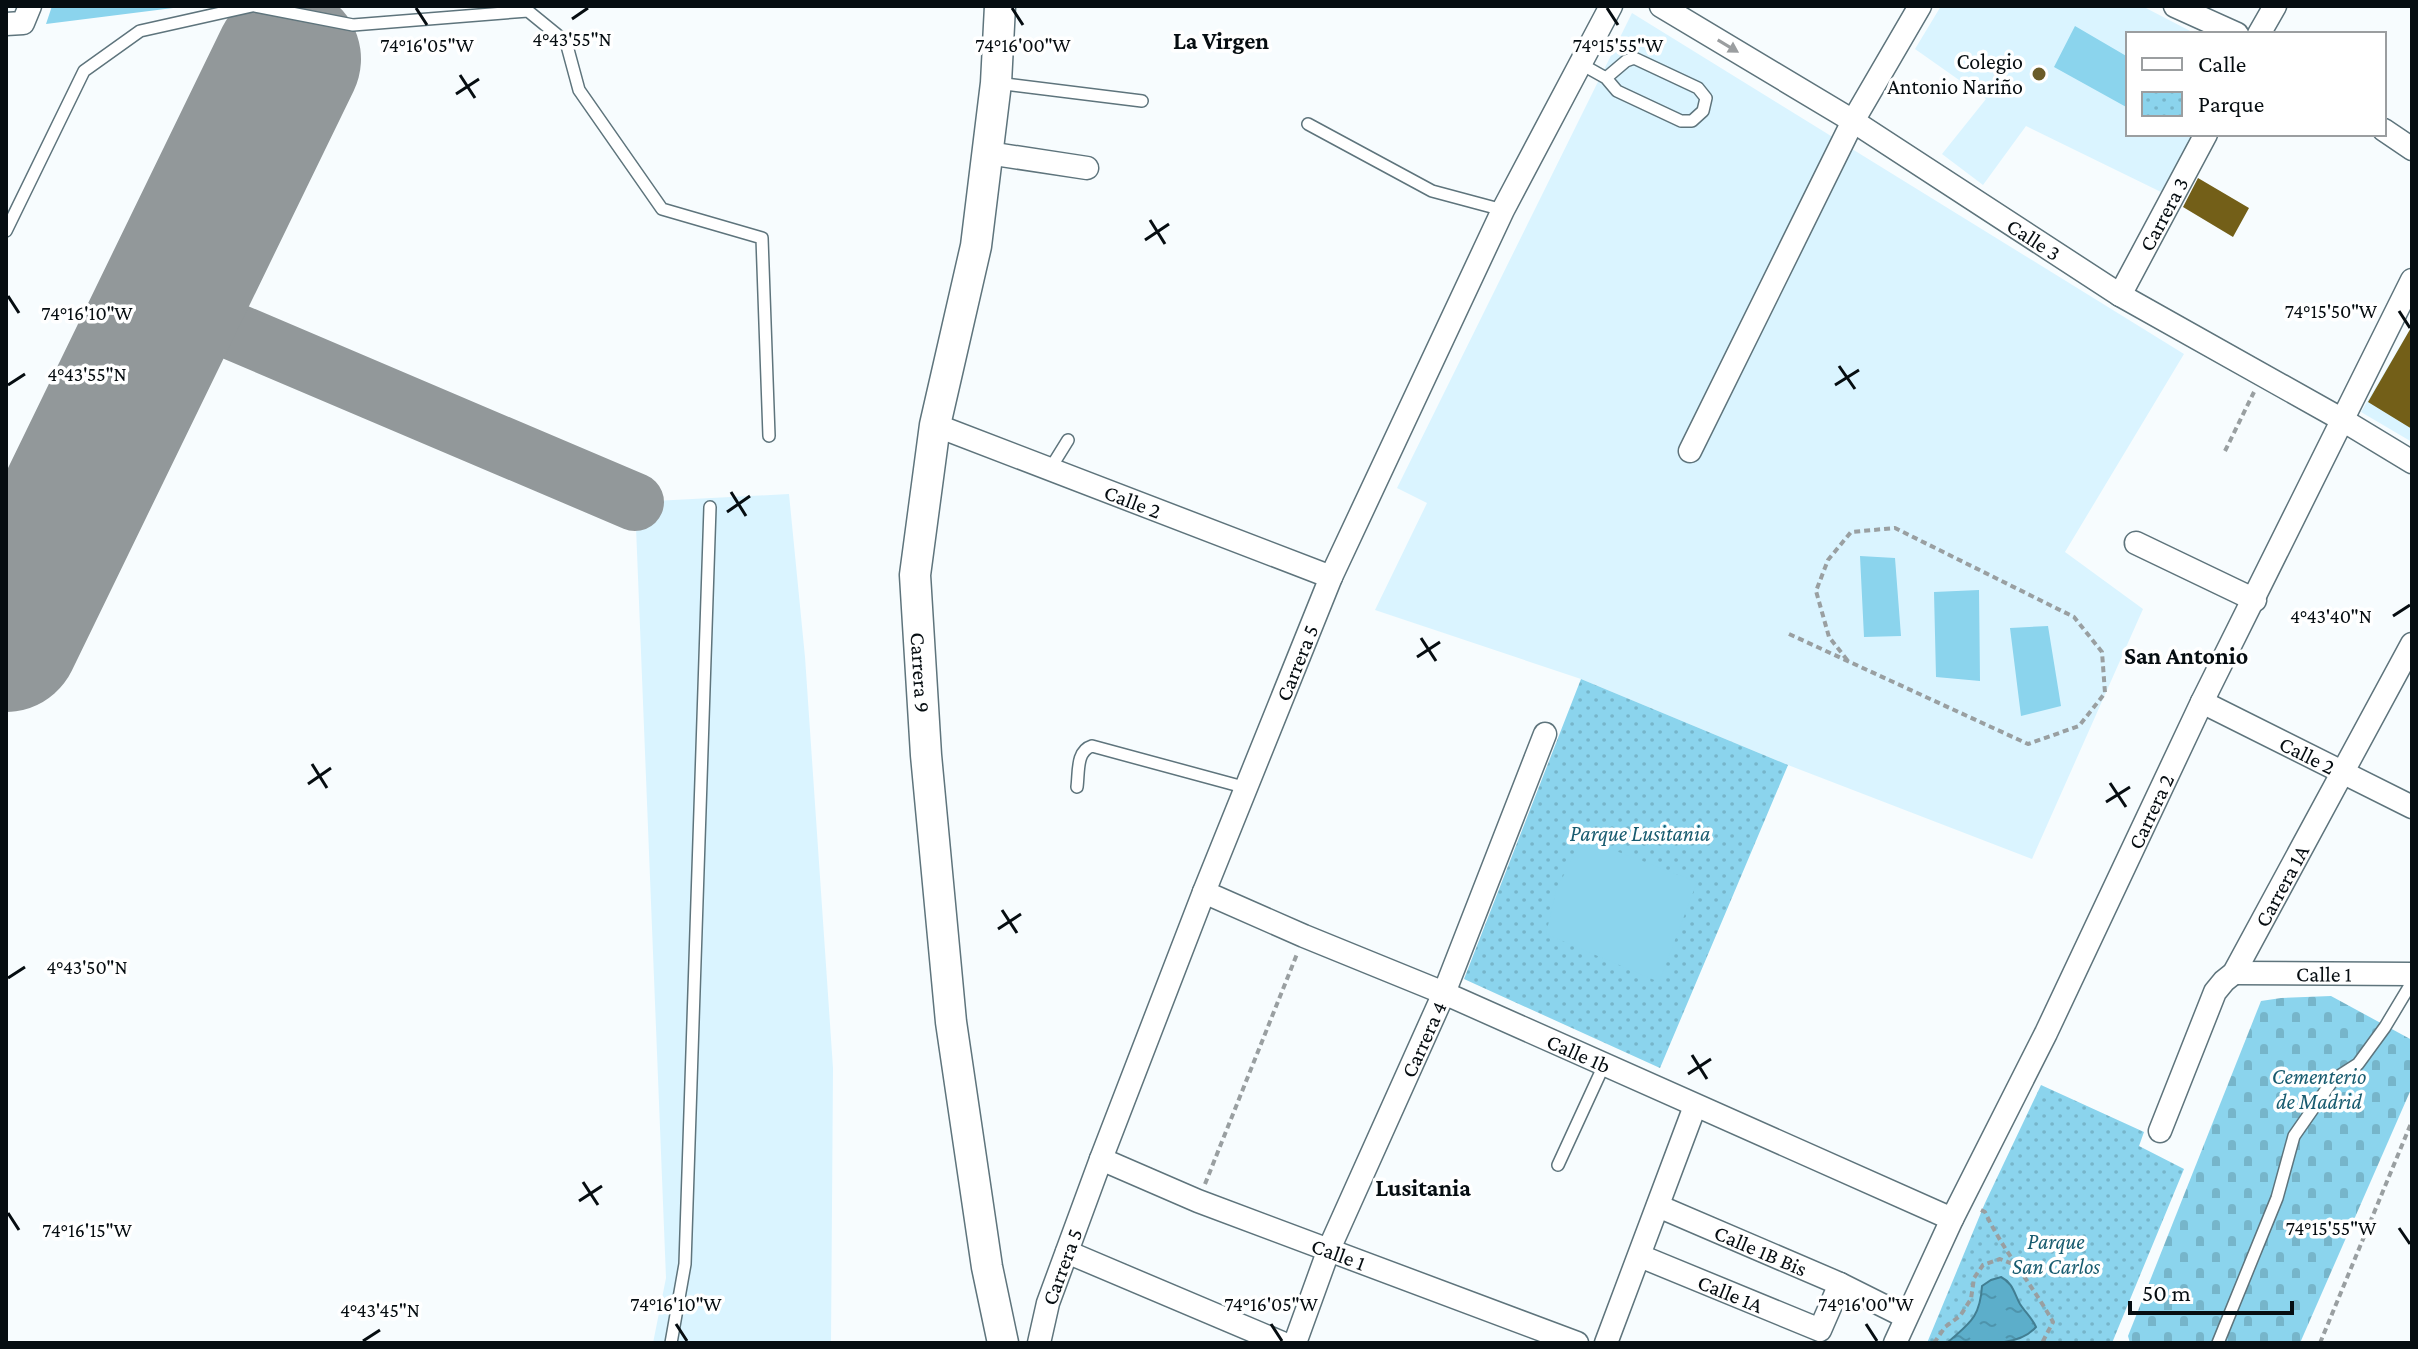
<svg xmlns="http://www.w3.org/2000/svg" width="2418" height="1349" viewBox="0 0 2418 1349" font-family="'Crimson Pro',serif">
	<style>
		.built { fill: #daf4ff }
		.cemetery { fill: url(#cemetery-stones) }
		.park { fill: url(#park-dots) }
		.pitch { fill: #8bd4ed }
		.water { fill: url(#water-ripples); stroke: #427e92; stroke-width: 2 }
		.lines { fill: none; stroke-linecap: round; stroke-linejoin: round }
		.taxiway { stroke: #92989a; stroke-width: 58 }
		.runway { stroke: #92989a; stroke-width: 146 }
		.building { fill: #735f18 }
		.lane-casing { stroke: #5e747c; stroke-width: 14 }
		.street-casing { stroke: #5e747c; stroke-width: 25 }
		.secondary-casing { stroke: #5e747c; stroke-width: 33 }
		.path { stroke: #999fa1; stroke-width: 4; stroke-dasharray: 6 4; stroke-linecap: butt }
		.lane { stroke: #fff; stroke-width: 11 }
		.street { stroke: #fff; stroke-width: 22 }
		.secondary { stroke: #fff; stroke-width: 30 }
		.oneway { fill: #9b9ea0 }
		.ticks { fill: none; stroke: #060d11; stroke-width: 3 }
		.poi-dot { fill: #6a5b28; stroke: #fff; stroke-width: 3 }
		.labels { text-anchor: middle; dominant-baseline: central; stroke-width: 7; stroke-linejoin: round; paint-order: stroke }
		.poi-label { font-size: 22px; fill: #060d11; stroke: #fff; text-anchor: end }
		.street-label { font-size: 22px; fill: #060d11; stroke: #fff }
		.park-label { font-size: 22px; font-style: italic; fill: #185b6f; stroke: #fff }
		.neighbourhood-label { font-size: 24px; font-weight: bold; fill: #060d11; stroke: #fff }
		.ticks-label { font-size: 20px; text-anchor: middle; fill: #060d11; stroke: #fff; stroke-width: 7; stroke-linejoin: round; paint-order: stroke }
	</style>
	<defs>
		<pattern id="cemetery-stones" width="16" height="16" patternUnits="userSpaceOnUse" patternTransform="scale(2)"><rect width="16" height="16" fill="#8bd4ed"/><path d="M2 7V4a2 2 0 0 1 4 0v3zM10 15v-3a2 2 0 0 1 4 0v3z" fill="#76b5ca"/></pattern>
		<pattern id="park-dots" width="8" height="8" patternUnits="userSpaceOnUse" patternTransform="scale(2)"><rect width="8" height="8" fill="#8bd4ed"/><path d="M2 2h.1M6 6h.1" fill="none" stroke="#76b5ca" stroke-width="1.8" stroke-linecap="round"/></pattern>
		<pattern id="water-ripples" width="26" height="14" patternUnits="userSpaceOnUse" patternTransform="scale(2)"><rect width="26" height="14" fill="#5caeca"/><path d="M2 4q2-2 4 0t4 0M15 11q2-2 4 0t4 0" fill="none" stroke="#4e94ac"/></pattern>
	</defs>
	<rect width="100%" height="100%" fill="#f7fcfe"/>
	<path class="built" d="M1941,6H2142L2196,34H2128V134H2193L2161,192L2026,126L1983,185L1942,154L1986,99L1915,49Z
		M1632,13L2184,354L2065,552L2143,609L2032,859L1788,765L1581,679L1375,610L1427,503L1397,488Z
		M2412,326V442L2361,412Z
		M789,494L805,657L833,1068L831,1343H653L666,1278L635,502Z"/>
	<path class="cemetery" d="M2331,996L2412,1040V1087L2300,1343H2130L2128,1336L2261,1001L2281,998Z"/>
	<path class="park" d="M1581,679L1788,765L1660,1068L1464,979Z
		M2041,1085L2144,1132L2139,1146L2184,1169L2112,1343H1927L1985,1203Z"/>
	<path class="pitch" d="M52,6H189L46,24Z
		M2075,26L2128,57V108L2054,67Z
		M1860,556L1895,558L1901,636L1864,637Z
		M1979,590L1980,681L1936,677L1934,592Z
		M2048,626L2061,706L2021,716L2010,628Z
		M1582,838L1697,882L1659,982L1546,934L1556,891Z"/>
	<path class="water" d="M2001,1277C2013,1283 2014,1293 2020,1304C2025,1312 2032,1318 2036,1327C2017,1349 1975,1343 1947,1343C1968,1324 1980,1319 1982,1286L1991,1280Z"/>
	<g class="lines">
		<path class="taxiway" d="M169,304L635,502"/>
		<path class="runway" d="M6,639L288,59"/>
	</g>
	<path class="building" d="M2198,178L2249,208L2233,237L2183,207Z
		M2412,326V429L2368,402Z"/>
	<g class="lines">
		<defs>
			<path id="lane" d="M255,6L353,25L528,11L566,42L579,90L662,209L762,238L769,436
				M1581,64L1606,78L1626,61L1634,58L1698,88L1706,98L1703,111L1692,121H1681L1617,91L1606,78
				M997,83L1142,101
				M1308,124L1432,191L1503,210
				M6,231L84,71L140,31L252,6
				M1050,469L1068,440
				M1077,787C1079,772 1076,751 1092,746L1247,788
				M1558,1165L1604,1065
				M671,1343L685,1264L710,507
				M2218,1343L2277,1198L2294,1136L2333,1080L2358,1064L2385,1027L2412,982"/>
			<g id="street">
				<path id="s1" d="M1661,6L1853,121L2120,295L2341,419L2412,462"/>
				<path d="M2175,6L2237,34"/>
				<path d="M6,24L23,23L30,6"/>
				<path d="M2259,34L2275,6"/>
				<path d="M2384,130L2412,149"/>
				<path d="M988,153L1087,168"/>
				<path id="s2" d="M2120,295L2206,134"/>
				<path id="s3" d="M935,425L1331,577"/>
				<path d="M1690,451L1853,121L1920,6"/>
				<path d="M2136,543L2255,600"/>
				<path id="s4" d="M2202,702L2412,807"/>
				<path id="s5" d="M1204,892L1304,936L1444,993L1952,1219"/>
				<path id="s6" d="M2234,973L2412,974"/>
				<path id="s7" d="M2160,1131L2215,992L2224,981L2234,973L2412,644"/>
				<path id="s8" d="M1101,1159L1198,1201L1577,1343"/>
				<path id="s9" d="M1658,1206L1840,1284L1906,1317"/>
				<path d="M1067,1252L1282,1343"/>
				<path id="s10" d="M1640,1256L1820,1330L1840,1284"/>
				<path id="s11" d="M1039,1343L1048,1303L1101,1159L1204,892L1331,577L1503,210L1611,6"/>
				<path id="s12" d="M1295,1343L1329,1249L1444,993L1545,734"/>
				<path d="M1606,1343L1695,1106"/>
				<path id="s13" d="M1895,1343L1952,1219L2046,1033L2202,702L2412,280"/>
			</g>
			<g id="secondary">
				<path id="s14" d="M1000,6L996,83L976,246L935,425L915,575L926,755L951,1022L987,1267L1003,1343"/>
			</g>
		</defs>
		<use href="#lane" class="lane-casing"/>
		<use href="#street" class="street-casing"/>
		<use href="#secondary" class="secondary-casing"/>
		<path class="path" d="M2225,451L2254,392
			M1789,634L2028,744L2079,726L2105,693L2102,652L2074,617L1895,528L1851,532L1828,560L1816,591L1829,637L1848,661
			M1205,1184L1297,954
			M1981,1210L1985,1212C2003,1251 2032,1284 2053,1322L2042,1343
			M1934,1343L1945,1327L1960,1316L1971,1299L1974,1278L1983,1265L2000,1259L2015,1265
			M2320,1343L2412,1121"/>
		<use href="#lane" class="lane"/>
		<use href="#street" class="street"/>
		<use href="#secondary" class="secondary"/>
	</g>
	<defs><path id="oneway-solid" d="M-6-.8H1V-3.2L6.5 0L1 3.2V.8H-6Z" transform="scale(2)"/></defs>
	<use class="oneway" href="#oneway-solid" transform="translate(1728 46) rotate(31)"/>
	<path class="ticks" d="M416,8L427,25M1012,8L1023,25M1607,8L1618,25M572,19L588,8M460,75L475,98M456,94L479,79M1150,220L1165,244M1145,240L1169,224M8,296L19,313M2399,311L2410,328M1839,366L1855,389M8,385L25,374M1835,385L1859,370M731,492L746,516M727,512L750,496M2393,616L2410,605M1421,638L1436,661M1417,657L1440,642M312,764L327,788M2110,783L2126,807M308,784L331,768M2106,802L2130,787M1002,910L1017,933M998,929L1021,914M8,978L25,967M1692,1055L1707,1079M1688,1074L1711,1059M583,1182L598,1205M579,1201L602,1186M8,1213L19,1230M2399,1228L2410,1244M676,1324L687,1341M1271,1324L1282,1341M1866,1324L1877,1341M363,1341L380,1330"/>
	<circle class="poi-dot" cx="2039" cy="74" r="8"/>
	<g class="labels">
		<g class="poi-label">
			<text x="2023" y="61">Colegio<tspan x="2023" dy="25">Antonio Nariño</tspan></text>
		</g>
		<g class="street-label">
			<text stroke="none"><textPath href="#s2" startOffset="92">Carrera 3</textPath></text>
			<text stroke="none"><textPath href="#s1" startOffset="440">Calle 3</textPath></text>
			<text stroke="none"><textPath href="#s3" startOffset="212">Calle 2</textPath></text>
			<text stroke="none"><textPath href="#s11" startOffset="728">Carrera 5</textPath></text>
			<text stroke="none"><textPath href="#s14" startOffset="674">Carrera 9</textPath></text>
			<text stroke="none"><textPath href="#s4" startOffset="118">Calle 2</textPath></text>
			<text stroke="none"><textPath href="#s13" startOffset="590">Carrera 2</textPath></text>
			<text stroke="none"><textPath href="#s7" startOffset="276">Carrera 1A</textPath></text>
			<text stroke="none"><textPath href="#s6" startOffset="90">Calle 1</textPath></text>
			<text stroke="none"><textPath href="#s12" startOffset="330">Carrera 4</textPath></text>
			<text stroke="none"><textPath href="#s5" startOffset="408">Calle 1b</textPath></text>
			<text stroke="none"><textPath href="#s9" startOffset="112">Calle 1B Bis</textPath></text>
			<text stroke="none"><textPath href="#s8" startOffset="256">Calle 1</textPath></text>
			<text stroke="none"><textPath href="#s11" startOffset="80">Carrera 5</textPath></text>
			<text stroke="none"><textPath href="#s10" startOffset="98">Calle 1A</textPath></text>
		</g>
		<g class="park-label">
			<text x="1640" y="833">Parque Lusitania</text>
			<text x="2319" y="1076">Cementerio<tspan x="2319" dy="25">de Madrid</tspan></text>
			<text x="2056" y="1241">Parque<tspan x="2056" dy="25">San Carlos</tspan></text>
		</g>
		<g class="neighbourhood-label">
			<text x="1221" y="40">La Virgen</text>
			<text x="2186" y="655">San Antonio</text>
			<text x="1423" y="1187">Lusitania</text>
		</g>
	</g>
	<g class="ticks-label">
		<text x="572" y="46">4°43'55"N</text>
		<text x="427" y="52">74°16'05"W</text>
		<text x="1023" y="52">74°16'00"W</text>
		<text x="1618" y="52">74°15'55"W</text>
		<text x="2331" y="318">74°15'50"W</text>
		<text x="87" y="320">74°16'10"W</text>
		<text x="87" y="381">4°43'55"N</text>
		<text x="2331" y="623">4°43'40"N</text>
		<text x="87" y="974">4°43'50"N</text>
		<text x="2331" y="1235">74°15'55"W</text>
		<text x="87" y="1237">74°16'15"W</text>
		<text x="676" y="1311">74°16'10"W</text>
		<text x="1271" y="1311">74°16'05"W</text>
		<text x="1866" y="1311">74°16'00"W</text>
		<text x="380" y="1317">4°43'45"N</text>
	</g>
	<rect width="2418" height="1349" fill="none" stroke="#060d11" stroke-width="16"/>
	<rect x="2126" y="32" width="260" height="104" fill="#ffffff" stroke="#9b9ea0" stroke-width="2"/>
	<rect x="2142" y="58" width="40" height="12" fill="#ffffff" stroke="#9b9ea0" stroke-width="2"/>
	<text x="2198" y="72" font-size="24" fill="#060d11">Calle</text>
	<rect x="2142" y="92" width="40" height="24" fill="url(#park-dots)" stroke="#9b9ea0" stroke-width="2"/>
	<text x="2198" y="112" font-size="24" fill="#060d11">Parque</text>
	<path d="M2130 1301v12h162v-12" fill="none" stroke="#060d11" stroke-width="4"/>
	<text x="2142" y="1301" font-size="24" fill="#060d11" stroke="#ffffff" stroke-width="6" paint-order="stroke">50 m</text>
</svg>
